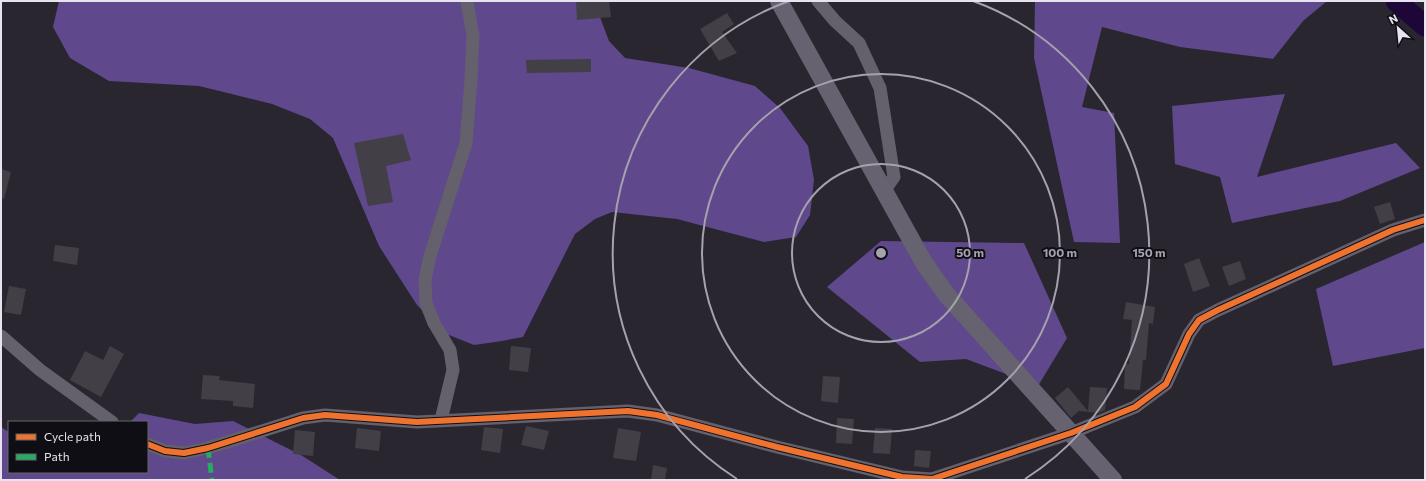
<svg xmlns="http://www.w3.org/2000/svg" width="1426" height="481" viewBox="0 0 1426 481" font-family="Commissioner,sans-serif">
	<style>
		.forest { fill: #5f488b }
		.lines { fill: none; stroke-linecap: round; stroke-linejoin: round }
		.river { stroke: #1e0639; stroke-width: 21 }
		.building { fill: #423f47 }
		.street { stroke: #64606c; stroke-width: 13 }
		.secondary { stroke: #666270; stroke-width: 18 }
		.quiet { stroke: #26ab63; stroke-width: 5; stroke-dasharray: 10 5; stroke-linecap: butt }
		.cycleway-casing { stroke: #100e15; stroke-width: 8 }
		.cycleway { stroke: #ef722f; stroke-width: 6 }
		.ring { fill: none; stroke: #a4a2ac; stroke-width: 2 }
		.centre { fill: #a4a2ac; stroke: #100e15; stroke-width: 2 }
		.ring-label { font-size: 12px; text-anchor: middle; font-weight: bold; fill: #a4a2ac; stroke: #100e15; stroke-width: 4; stroke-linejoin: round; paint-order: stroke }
	</style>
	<rect width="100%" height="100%" fill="#292630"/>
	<path class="forest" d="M59,1H594L609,41L625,58L689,68L755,86L780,108L808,146L814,180L810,215L796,237L764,242L677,219L612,212L595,219L575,234L523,337L502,341L474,345L444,333L417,305L379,246L333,138L310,119L272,104L199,86L109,81L70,58L53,27Z
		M1035,1H1327L1303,21L1273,59L1180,47L1102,27L1082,107L1114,113L1120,243L1074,242L1034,58Z
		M1285,94L1257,177L1396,143L1420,168L1340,201L1232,223L1220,177L1175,164L1172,106Z
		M881,241L1024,243L1067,338L1038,386L966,359L920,362L827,287Z
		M1425,242V348L1333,366L1316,289Z
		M139,413L195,424L233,421L301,455L340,480H1V427L9,432V472H147V422H130Z"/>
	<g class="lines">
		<path class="river" d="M1396,1L1425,26"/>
	</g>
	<path class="building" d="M576,1H609L611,17L577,20Z
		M727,13L734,24L722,32L737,53L719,61L700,29Z
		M591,59V72L527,73L526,60Z
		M403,134L411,160L386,166L393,202L368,206L354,143Z
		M1,169L11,172L4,199L1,198Z
		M1390,202L1395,219L1380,224L1374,207Z
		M55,245L79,248L77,265L53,261Z
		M1199,258L1210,286L1193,292L1184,264Z
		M1240,261L1246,279L1229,286L1222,267Z
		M9,286L26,289L21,315L4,312Z
		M1126,302L1155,307L1153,324L1149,323L1146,360H1143L1140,390L1124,389L1125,364H1129L1132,320L1123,319Z
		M110,346L124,354L101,397L70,380L85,351L103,360Z
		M511,346L531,348L528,372L509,370Z
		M203,375L220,376L219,380L255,384L253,408L233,406V401L201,399Z
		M823,376L840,377L838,403L821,401Z
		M1068,387L1088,411L1090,387L1107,388L1105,410L1099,413L1079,411L1071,418L1055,398Z
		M837,418L854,419L852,444L836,443Z
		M526,426L549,431L544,450L521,445Z
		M484,427L503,429L500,453L481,450Z
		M357,428L381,431L379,451L355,448Z
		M618,428L641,432L636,461L613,458Z
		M875,428L892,429L890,454L873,453Z
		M295,430L315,432L313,456L293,454Z
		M915,450L931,451L929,468L914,466Z
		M653,465L667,468L665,480H651Z"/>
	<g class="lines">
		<path class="street" d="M818,1L835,21L859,43L880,88L894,177L884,191
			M1,336L40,370L112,422
			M441,420L453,370L450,350L434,323L426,303L425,280L430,256L466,143L471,80L473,36L467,1
			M147,444L165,451L184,453L208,448L303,418L325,415L417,422L628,411L657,415L777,447L902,477L932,479L1071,433L1135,407L1166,384L1189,334L1199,320L1218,310L1393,230L1425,220"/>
		<path class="secondary" d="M779,1L924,263L946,294L1113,480"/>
		<path class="quiet" d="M208,448L212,480"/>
		<defs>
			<path id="cycleway" d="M147,444L165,451L184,453L208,448L303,418L325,415L417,422L628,411L657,415L777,447L902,477L932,479L1071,433L1135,407L1166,384L1189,334L1199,320L1218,310L1393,230L1425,220"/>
		</defs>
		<use href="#cycleway" class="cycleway-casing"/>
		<use href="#cycleway" class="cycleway"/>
	</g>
	<g class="ring">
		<circle cx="881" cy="253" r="89"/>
		<circle cx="881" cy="253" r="179"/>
		<path d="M737 479A268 268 0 0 1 789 1M973 1A268 268 0 0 1 1025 479"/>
	</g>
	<circle cx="881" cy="253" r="6" class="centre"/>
	<g class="ring-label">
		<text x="970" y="257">50 m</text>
		<text x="1060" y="257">100 m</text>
		<text x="1149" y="257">150 m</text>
	</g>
	<rect width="1426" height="481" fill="none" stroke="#e7e4ef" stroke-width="4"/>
	<rect x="8" y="421" width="140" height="52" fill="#100e15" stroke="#66646c"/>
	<rect x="16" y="434" width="20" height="6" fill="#ef722f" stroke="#66646c"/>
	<text x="44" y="441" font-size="12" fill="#e7e4ef">Cycle path</text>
	<rect x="16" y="454" width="20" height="6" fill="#26ab63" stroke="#66646c"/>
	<text x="44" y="461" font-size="12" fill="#e7e4ef">Path</text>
	<g transform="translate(1398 28) rotate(333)" stroke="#100e15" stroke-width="3" paint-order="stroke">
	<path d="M0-3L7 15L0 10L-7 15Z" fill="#e7e4ef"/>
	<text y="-6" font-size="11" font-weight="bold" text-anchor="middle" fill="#e7e4ef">N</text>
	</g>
</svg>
